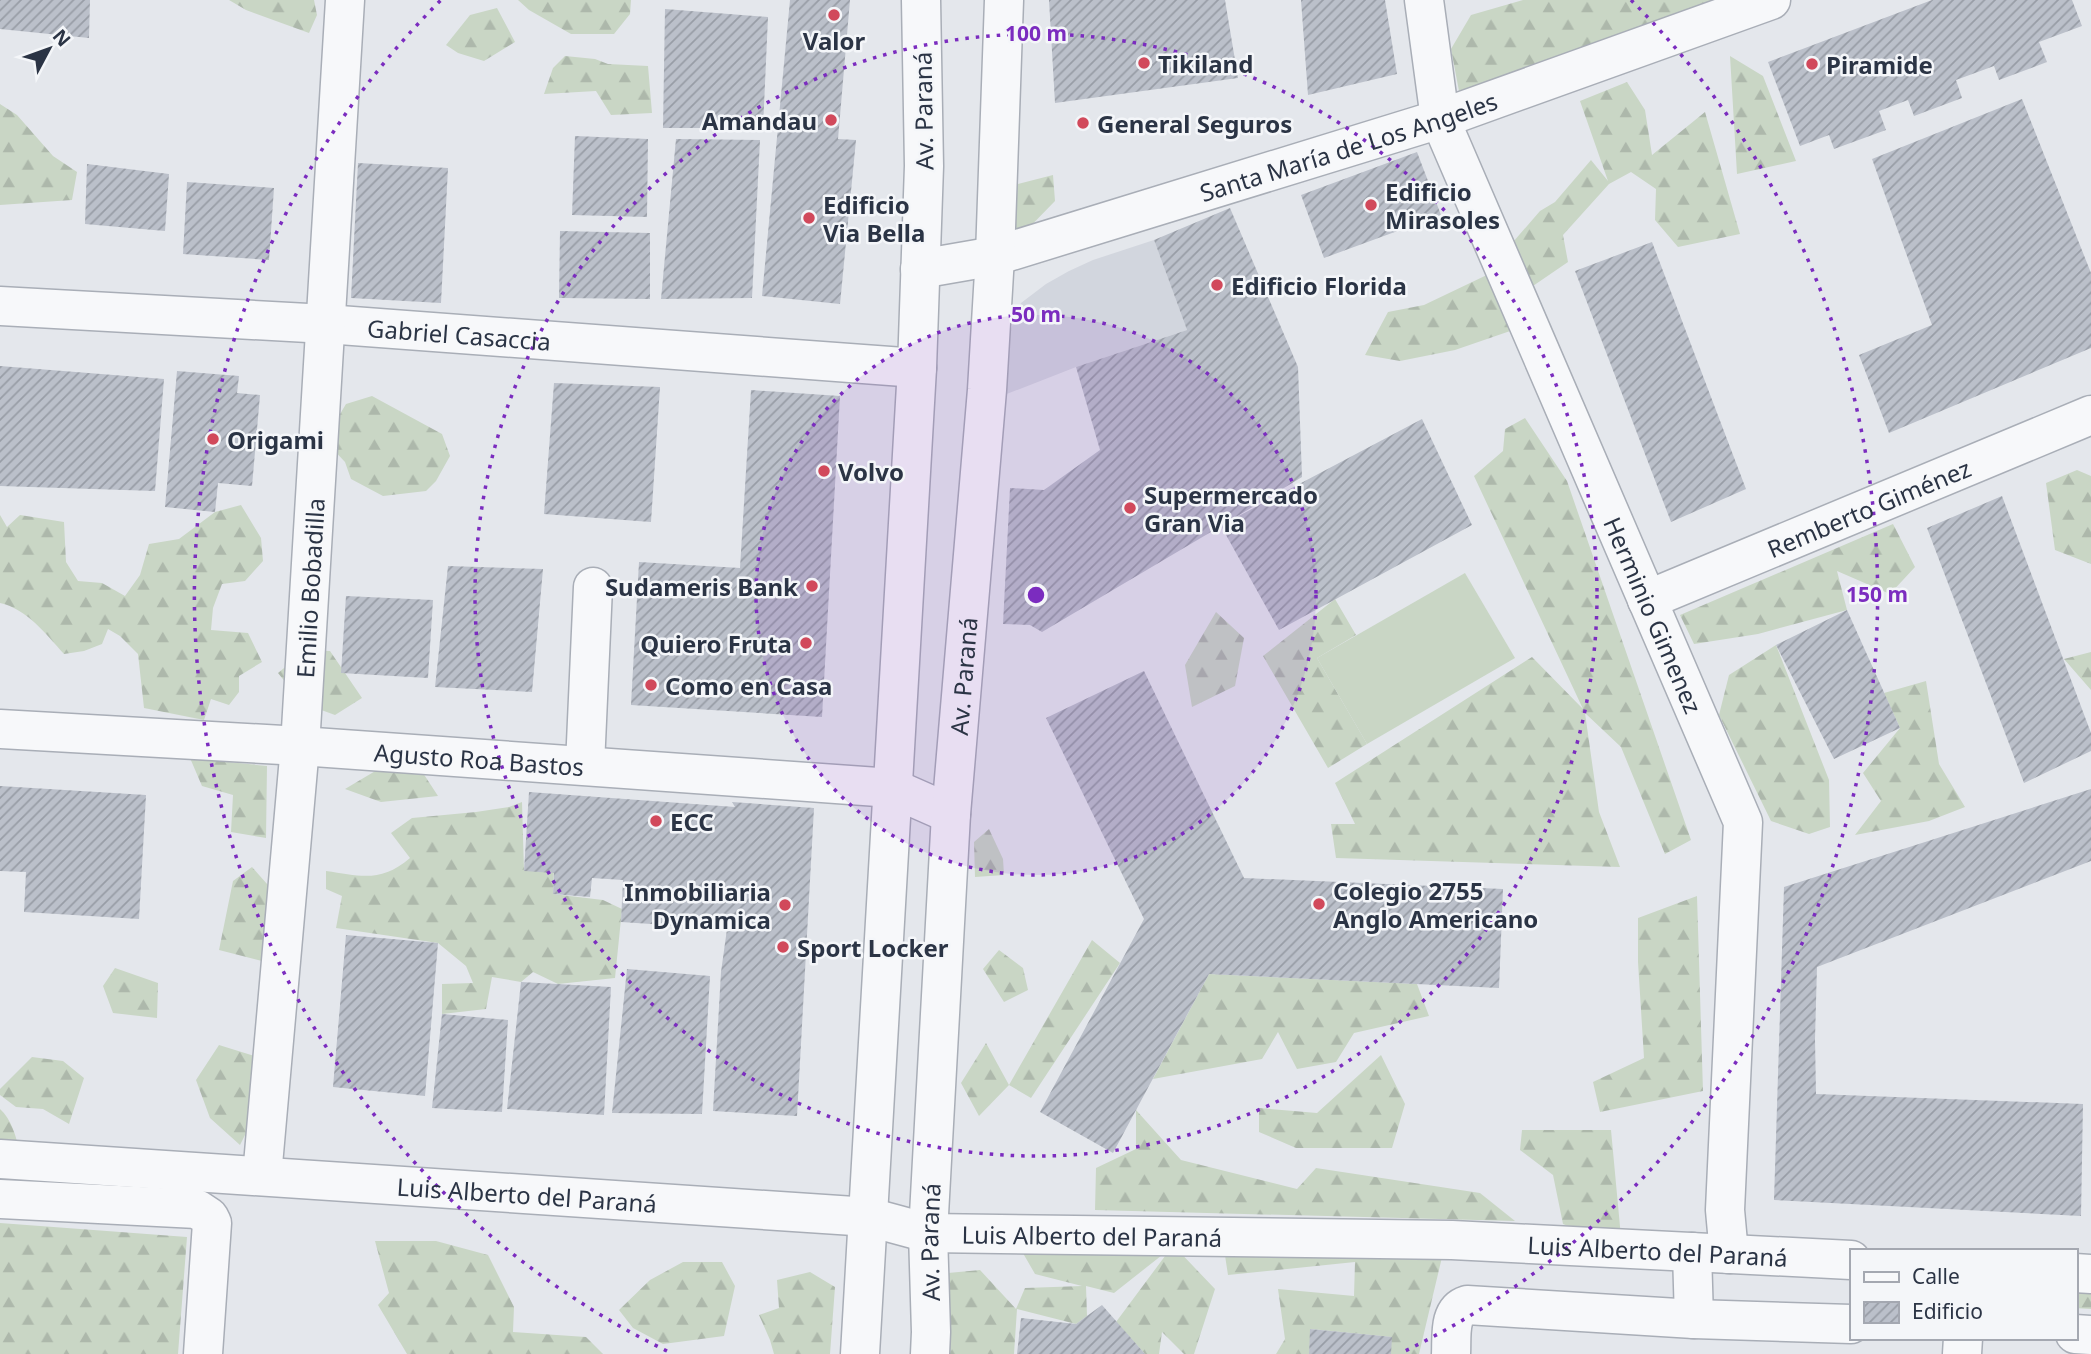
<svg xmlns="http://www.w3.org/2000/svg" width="2091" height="1354" viewBox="0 0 2091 1354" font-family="'Noto Sans',sans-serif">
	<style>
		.built { fill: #d2d6de }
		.forest { fill: url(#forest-firs) }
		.pitch { fill: #c9d6c5 }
		.building { fill: url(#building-hatch) }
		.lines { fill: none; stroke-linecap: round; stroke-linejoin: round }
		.minor-casing { stroke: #a9aeb7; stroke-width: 41 }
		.minor { stroke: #f7f8fa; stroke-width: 38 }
		.ring { fill: none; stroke: #7b2cbf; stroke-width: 3.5; stroke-dasharray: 3.5 7 }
		.poi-dot { fill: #d1495b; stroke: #f4f6f9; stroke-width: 2.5 }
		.labels { text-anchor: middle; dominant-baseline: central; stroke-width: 5; stroke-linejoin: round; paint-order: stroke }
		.poi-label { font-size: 24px; font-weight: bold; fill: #2b3445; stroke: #f4f6f9; text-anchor: start }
		.street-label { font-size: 24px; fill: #2b3445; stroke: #f4f6f9 }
		.centre { fill: #7b2cbf; stroke: #f4f6f9; stroke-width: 3.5 }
		.ring-label { font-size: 21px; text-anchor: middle; font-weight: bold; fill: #7b2cbf; stroke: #f4f6f9; stroke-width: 5; stroke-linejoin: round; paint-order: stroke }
	</style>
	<defs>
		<pattern id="forest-firs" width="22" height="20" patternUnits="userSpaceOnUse" patternTransform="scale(1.75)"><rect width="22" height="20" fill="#c9d6c5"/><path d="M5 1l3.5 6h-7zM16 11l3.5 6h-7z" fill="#adb8ab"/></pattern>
		<pattern id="building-hatch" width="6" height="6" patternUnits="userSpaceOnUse" patternTransform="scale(1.75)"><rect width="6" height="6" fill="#bbc0ca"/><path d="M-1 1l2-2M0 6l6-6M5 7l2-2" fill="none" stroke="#989da6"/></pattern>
	</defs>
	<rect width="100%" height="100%" fill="#e4e7ec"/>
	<path class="built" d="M1154,240L1187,330L1076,367L999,397L1009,334L1021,303L1046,284L1069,271L1093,260Z"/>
	<path class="forest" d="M229,0H314L317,15L309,33L246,10Z
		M518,0H631L630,14L614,34H571L529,10Z
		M1523,0H1726L1459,91L1451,49L1471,15Z
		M497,8L515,42L484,61L458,53L446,45L470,15Z
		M565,56L595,59L608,64L648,66L652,113L611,115L596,91L544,94L553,68Z
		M1730,56L1763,76L1796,161L1737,174Z
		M1627,82L1645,110L1652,155L1705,112L1740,234L1678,247L1655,220L1656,189L1631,172L1609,184L1563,235L1568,262L1530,288L1507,249L1540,211L1555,202L1591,160L1608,181L1580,101Z
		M0,104L17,115L53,156L77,172L72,200L0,205Z
		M1053,175L1055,201L1018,239L1003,188Z
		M1491,273L1516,329L1455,350L1400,361L1365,355L1388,312L1424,305Z
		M372,396L442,434L450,456L436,481L426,491L383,496L351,479L345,462L330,446L334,424L346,404Z
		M1525,418L1567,481L1691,840L1665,854L1621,747L1585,713L1599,812L1620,867L1336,858L1331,824H1355L1335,783L1532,657L1583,709L1474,476L1503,451L1505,429Z
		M2077,470L2091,476V564L2055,550L2046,483Z
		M241,505L261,538L263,561L245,581L222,584L213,608L211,630L248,633L262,662L239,676V692L229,705L211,699L204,720L144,708L138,654L120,636L108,629L102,644L84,651L64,654C46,634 27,609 0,603V515L7,527L20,515L64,522L66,562L78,581L102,583L125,596L140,575L149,544L179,539L215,512Z
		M1893,524L1915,567L1890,594L1837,571L1847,610L1758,634L1694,644L1680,615Z
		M1335,599L1356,635L1317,658L1367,744L1328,768L1263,656Z
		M1216,612L1244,638L1235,686L1192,707L1185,665Z
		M1776,645L1829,780L1830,827L1809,834L1771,821L1719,715L1729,675Z
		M306,650L330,651L362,698L335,715L302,703L278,673Z
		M2091,652V690L2064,659Z
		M1926,681L1939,764L1965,807L1929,821L1855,835L1881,801L1863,773L1900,728L1884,693Z
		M190,758L267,766L266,838L231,832L233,795L202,786Z
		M377,770L423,773L438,796L381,802L345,789Z
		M522,802L524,871L554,864L553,894L603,900L622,909L615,978L558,984L533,972L521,982L492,977L486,1009L442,1014V984L473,983L466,966L438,943L336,928L342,896L326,889V871C361,876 381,883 410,858L391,833L412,818L476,812L509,807Z
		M989,829L1003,859L1004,875L975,877L974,842Z
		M252,867L275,893L262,961L219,950L233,881Z
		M1697,896L1703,1091L1600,1112L1593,1082L1644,1058L1638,962V918Z
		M1092,940L1120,963L1031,1098L1009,1085L979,1116L961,1083L986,1043L1009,1085Z
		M999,950L1023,968L1028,990L1004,1002L983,969Z
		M115,968L158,983L157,1018L113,1013L103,986Z
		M1209,974L1417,984L1429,1016L1354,1033L1336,1062L1297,1069L1278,1032L1262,1059L1153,1079Z
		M219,1045L261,1058V1103L240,1145L210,1118L196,1080Z
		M1381,1055L1405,1104L1392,1148H1296L1259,1132V1108L1317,1113Z
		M32,1057L63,1061L84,1078L69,1124L43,1109L16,1107L0,1095V1089Z
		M0,1109C11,1119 17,1137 19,1152H0Z
		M1136,1110L1181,1160L1297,1189L1316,1168L1480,1193L1515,1221L1095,1210L1096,1168L1136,1149Z
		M1522,1130H1611L1622,1248L1563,1224L1553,1175L1520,1150Z
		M0,1223L187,1237L178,1354H0Z
		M1012,1234L1173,1245L1215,1289L1194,1354H1184L1162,1332L1159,1354H1145L1116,1322L1171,1248L1114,1293L1086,1286L1087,1316L1076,1324L1017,1309L1014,1354H947L948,1273L980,1270L1016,1309L1025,1288L1082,1286L1035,1274Z
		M375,1241H436L488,1255L514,1307L513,1332L586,1337L603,1354H407L378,1305L389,1293Z
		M1224,1249L1443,1253L1419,1354H1391V1337L1311,1329L1309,1354H1276L1285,1339L1278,1289L1354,1296L1355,1262L1228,1275Z
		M683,1262H722L735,1286L724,1336L663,1344L633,1328L619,1310L650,1280Z
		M810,1272L835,1287L830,1354H774L770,1340L759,1315L779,1308L777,1280Z
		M2075,1283L2091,1284V1309L2075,1308Z"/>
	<path class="pitch" d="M1465,573L1515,658L1367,744L1317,658Z"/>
	<path class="building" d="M0,0H90L89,38L0,29Z
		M790,0H850L838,139L856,140L840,304L762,296Z
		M1049,0H1225L1238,78L1055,103Z
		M1301,0H1385L1397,74L1308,95Z
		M1932,0H2072L2082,26L2039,42L2047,62L1999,80L1994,66L1956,80L1962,98L1914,116L1908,100L1879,111L1886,130L1834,149L1829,135L1800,146L1768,62Z
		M665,9L768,17L763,128H663Z
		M2022,99L2091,273V348L1889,433L1859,355L1932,325L1872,159Z
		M575,136L648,139L647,217L572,215Z
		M676,139L760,140L752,298L661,299Z
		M1417,152L1441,215L1324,258L1301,195Z
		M358,163L448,168L441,303L351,298Z
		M87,164L169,174L165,231L85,224Z
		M187,182L274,188L269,260L183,254Z
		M1230,208L1298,367L1302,477L1231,520L1422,419L1472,525L1279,630L1221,526L1042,632L1030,625L1003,624L1010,488L1044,490L1100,450L1076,367L1187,330L1154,240Z
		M560,231L650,233V299L559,298Z
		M1652,242L1746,489L1671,522L1575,271Z
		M0,366L164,379L155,491L0,486Z
		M177,371L239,376L237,393L260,395L252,486L218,483L215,512L165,507Z
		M554,383L660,387L651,522L544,514Z
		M751,390L840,396L822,717L631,705L639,562L740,568Z
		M2002,496L2091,733V751L2024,783L1927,528Z
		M448,566L543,569L532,692L435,687Z
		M346,596L433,600L428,678L341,673Z
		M1847,610L1900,728L1834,759L1776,645Z
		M1144,671L1244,878L1503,889L1499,988L1209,974L1113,1153L1040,1112L1144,919L1046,718Z
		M0,786L146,795L139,919L24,912L26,872L0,871Z
		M2091,789V861L1817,967L1815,1039L1816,1094L2083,1104L2081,1216L1774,1200L1784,887Z
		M529,792L735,807L732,802L814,808L797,1116L713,1111L721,972L727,929L621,922L623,880L592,878L590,897L553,894L554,873L524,871Z
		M346,935L438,943L425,1096L333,1087Z
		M627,969L710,976L702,1114L612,1113Z
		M521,982L611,987L604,1115L507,1109Z
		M442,1014L508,1020L502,1112L432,1108Z
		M1102,1305L1145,1354H1017L1021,1318L1076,1324Z
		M1310,1329L1392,1337L1391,1354H1309Z"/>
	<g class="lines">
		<defs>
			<g id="minor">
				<path id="s1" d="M1424,0L1440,119L1743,822L1725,1210L1729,1254"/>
				<path id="s2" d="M920,269L995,256L1440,119L1771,0"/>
				<path id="s3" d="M0,306L326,324L917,368"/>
				<path id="s4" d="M1647,600L2091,415"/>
				<path id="s5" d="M0,729L300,746L892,788L951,814"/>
				<path d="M585,765L593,587"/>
				<path id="s6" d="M0,1159L869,1217L928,1233L1452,1240L1851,1260"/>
				<path id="s7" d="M262,1176L300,746L345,0"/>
				<path d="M0,1199L197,1209L209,1217L212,1223L203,1354"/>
				<path d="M1692,1252L1694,1319"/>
				<path d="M2075,1273L2091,1274"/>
				<path d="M2075,1334L2091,1335"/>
				<path d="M860,1354L917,368L924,166L921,0"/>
				<path id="s8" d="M930,1354L931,1332L928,1233L951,814L987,390L995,256L1004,0"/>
				<path d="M1451,1354C1452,1337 1448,1311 1467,1305L1694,1319L1851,1324"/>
				<path d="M1962,1354L1963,1338"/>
			</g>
		</defs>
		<use href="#minor" class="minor-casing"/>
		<use href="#minor" class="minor"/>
	</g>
	<circle cx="1036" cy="595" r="280" fill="#7b2cbf" fill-opacity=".12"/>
	<g class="ring">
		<circle cx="1036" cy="595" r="280"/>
		<circle cx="1036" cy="595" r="561"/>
		<path d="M667 1351A841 841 0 0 1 441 0M1631 0A841 841 0 0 1 1405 1351"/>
	</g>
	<g class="poi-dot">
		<circle cx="834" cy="15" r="7"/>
		<circle cx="1144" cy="63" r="7"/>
		<circle cx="1812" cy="64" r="7"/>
		<circle cx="831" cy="120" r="7"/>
		<circle cx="1083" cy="123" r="7"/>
		<circle cx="1371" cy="205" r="7"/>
		<circle cx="809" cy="218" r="7"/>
		<circle cx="1217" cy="285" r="7"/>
		<circle cx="213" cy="439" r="7"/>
		<circle cx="824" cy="471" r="7"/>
		<circle cx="1130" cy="508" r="7"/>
		<circle cx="812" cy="586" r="7"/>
		<circle cx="806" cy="643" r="7"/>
		<circle cx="651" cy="685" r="7"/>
		<circle cx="656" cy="821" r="7"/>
		<circle cx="1319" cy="904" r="7"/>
		<circle cx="785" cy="905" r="7"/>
		<circle cx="783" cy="947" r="7"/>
	</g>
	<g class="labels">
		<g class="poi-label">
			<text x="834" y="40" text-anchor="middle">Valor</text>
			<text x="1158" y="63">Tikiland</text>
			<text x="1826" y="64">Piramide</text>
			<text x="817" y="120" text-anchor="end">Amandau</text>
			<text x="1097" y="123">General Seguros</text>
			<text x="1385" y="191">Edificio<tspan x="1385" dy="28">Mirasoles</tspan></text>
			<text x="823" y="204">Edificio<tspan x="823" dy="28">Via Bella</tspan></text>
			<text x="1231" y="285">Edificio Florida</text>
			<text x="227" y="439">Origami</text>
			<text x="838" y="471">Volvo</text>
			<text x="1144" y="494">Supermercado<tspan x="1144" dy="28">Gran Via</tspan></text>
			<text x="798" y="586" text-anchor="end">Sudameris Bank</text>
			<text x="792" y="643" text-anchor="end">Quiero Fruta</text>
			<text x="665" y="685">Como en Casa</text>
			<text x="670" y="821">ECC</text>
			<text x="1333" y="890">Colegio 2755<tspan x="1333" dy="28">Anglo Americano</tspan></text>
			<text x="771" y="891" text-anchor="end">Inmobiliaria<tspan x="771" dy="28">Dynamica</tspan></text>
			<text x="797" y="947">Sport Locker</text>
		</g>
		<g class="street-label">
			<text transform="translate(923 111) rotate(-91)">Av. Paraná</text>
			<text stroke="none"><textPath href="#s2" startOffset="446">Santa María de Los Angeles</textPath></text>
			<text stroke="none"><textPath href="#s3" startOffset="460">Gabriel Casaccia</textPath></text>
			<text stroke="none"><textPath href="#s4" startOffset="240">Remberto Giménez</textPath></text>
			<text stroke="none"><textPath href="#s7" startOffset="590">Emilio Bobadilla</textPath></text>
			<text stroke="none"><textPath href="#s1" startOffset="660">Herminio Gimenez</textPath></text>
			<text stroke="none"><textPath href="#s8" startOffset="679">Av. Paraná</textPath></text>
			<text stroke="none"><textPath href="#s5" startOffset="480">Agusto Roa Bastos</textPath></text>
			<text stroke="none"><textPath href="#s6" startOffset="528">Luis Alberto del Paraná</textPath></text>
			<text stroke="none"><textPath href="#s6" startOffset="1096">Luis Alberto del Paraná</textPath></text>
			<text stroke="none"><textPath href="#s8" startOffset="112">Av. Paraná</textPath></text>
			<text stroke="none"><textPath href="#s6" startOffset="1662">Luis Alberto del Paraná</textPath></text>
		</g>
	</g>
	<circle cx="1036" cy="595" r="10" class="centre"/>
	<g class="ring-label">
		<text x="1036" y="41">100 m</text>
		<text x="1036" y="322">50 m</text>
		<text x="1877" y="602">150 m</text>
	</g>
	<rect x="1850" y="1249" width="228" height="91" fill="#f4f6f9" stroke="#a4a8b1" stroke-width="2"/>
	<rect x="1864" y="1272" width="35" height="10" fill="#f7f8fa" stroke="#a4a8b1" stroke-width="2"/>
	<text x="1912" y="1284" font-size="21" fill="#2b3445">Calle</text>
	<rect x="1864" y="1302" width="35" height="21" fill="url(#building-hatch)" stroke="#a4a8b1" stroke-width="2"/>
	<text x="1912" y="1319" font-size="21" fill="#2b3445">Edificio</text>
	<g transform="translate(49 49) rotate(49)" stroke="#f4f6f9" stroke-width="5" paint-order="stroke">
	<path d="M0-5L12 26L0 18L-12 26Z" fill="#2b3445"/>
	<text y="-10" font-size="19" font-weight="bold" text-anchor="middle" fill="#2b3445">N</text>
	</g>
</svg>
